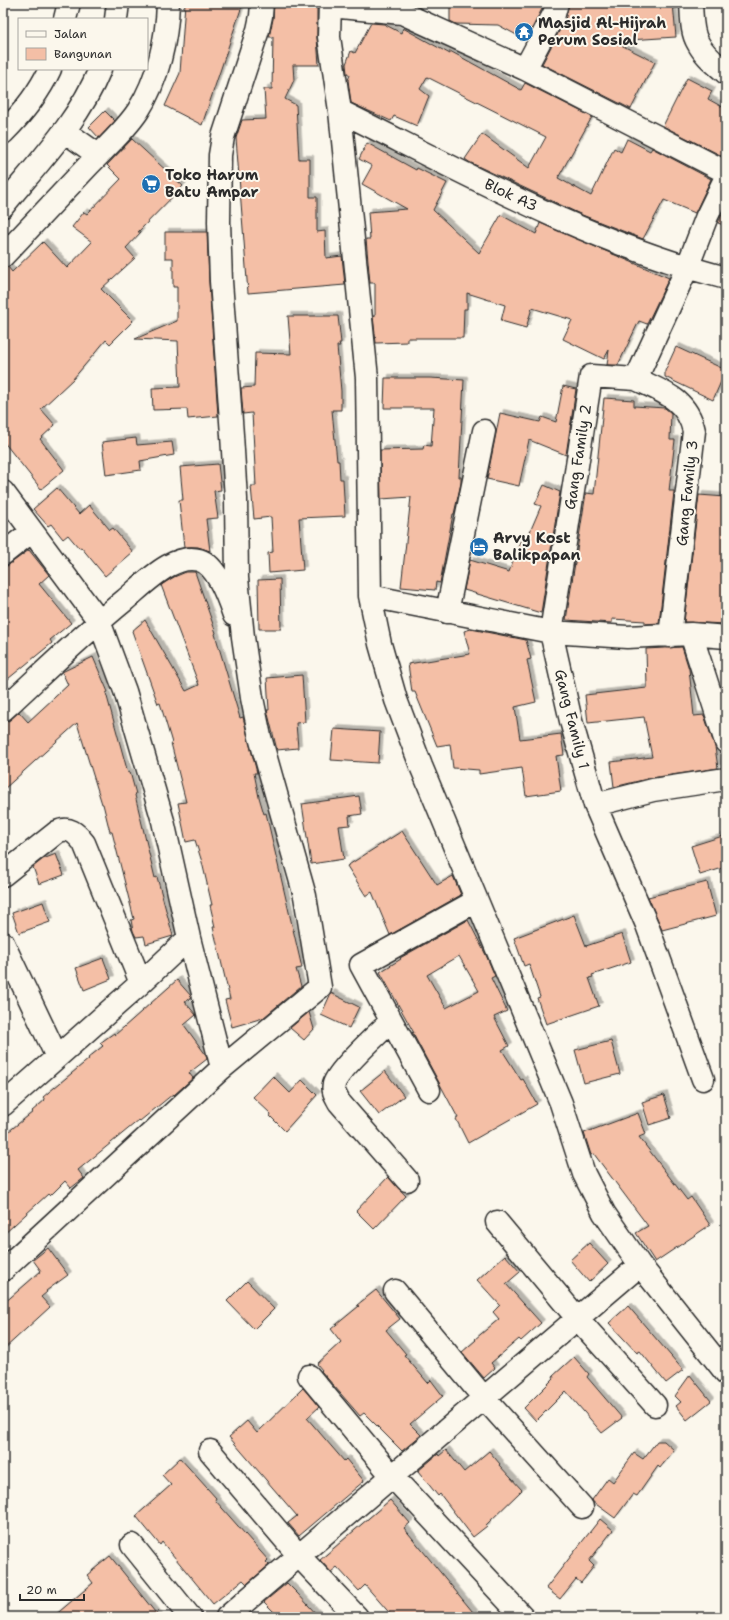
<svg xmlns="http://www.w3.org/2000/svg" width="729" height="1620" viewBox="0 0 729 1620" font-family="'Shantell Sans',sans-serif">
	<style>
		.building { fill: #f4bfa6; stroke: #2b2b2b; fill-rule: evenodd; filter: url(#shadow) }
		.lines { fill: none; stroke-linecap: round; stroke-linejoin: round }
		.minor-casing { stroke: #2b2b2b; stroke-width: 25 }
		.minor { stroke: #fbf7ec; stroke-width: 22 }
		.labels { text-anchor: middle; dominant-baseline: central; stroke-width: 4; stroke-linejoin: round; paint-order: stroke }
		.poi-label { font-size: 15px; font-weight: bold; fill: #2b2b2b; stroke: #fbf7ec; text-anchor: start }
		.street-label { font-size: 15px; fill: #2b2b2b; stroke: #fbf7ec }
	</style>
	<defs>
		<filter id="shadow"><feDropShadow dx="3.5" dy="-3.5" stdDeviation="0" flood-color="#0004"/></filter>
	</defs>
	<rect width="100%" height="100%" fill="#fbf7ec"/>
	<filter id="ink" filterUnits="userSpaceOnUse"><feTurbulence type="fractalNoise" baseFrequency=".025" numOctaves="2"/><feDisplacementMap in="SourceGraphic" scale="8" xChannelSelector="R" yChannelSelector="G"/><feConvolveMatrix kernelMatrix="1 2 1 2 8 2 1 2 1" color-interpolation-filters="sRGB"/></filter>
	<g filter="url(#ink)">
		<path class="building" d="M185,3H243L202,125L165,106L180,73Z
			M274,3H317V37L319,65H293L294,80L285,99L296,105L299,159H310V197H317V232L325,231L326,258L342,256L345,285L248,293L236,138L242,120L266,119L264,89H272L273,37H269L273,19Z
			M450,3H544L542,9L526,40L498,25L456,24L450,21Z
			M569,3H673L676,37L613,41L655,62L631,109L542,64L565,20Z
			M371,23L384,24L401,33L403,28L450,54V51L521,90L525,83L592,117L558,178L591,196L614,148L621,152L627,139L650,151L652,148L711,179L695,213L664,200L643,239L582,215L469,162L465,159L482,134L529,168L546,137L427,77L420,89L429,96L417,126L394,116L391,121L351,103L348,80L350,75L347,73L346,64L351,51L355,53Z
			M687,78L712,91L708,99L726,109V158L663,126Z
			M105,111L115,121L99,138L89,127Z
			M132,139L183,186L138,232H141L126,248L135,258L101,289L133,321L110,344L106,340L73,379L41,409L55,425L40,439L64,470L41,489L3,441V268L8,267L12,272L43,242L67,268L92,242L72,227L84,212L87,214L121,179L107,165Z
			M367,143L416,170L417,168L447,183L433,210L479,253L501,215L536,234L540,223L669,278L647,324L639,321L618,365H607L609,350L604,359L563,339L572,320L532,308L526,328L501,321L505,305L467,293V309H464L463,338H407V342L376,343L373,316H375V283H370L366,239H370L368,212L407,209L362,184L372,166L359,159Z
			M726,206V226L718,223Z
			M165,232H207L209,282L218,416L188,419L187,409L153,410L152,388L180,387L178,341L135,339L177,321V287H173V258H165Z
			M288,316H338L341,343H339L340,346H337L341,391V410H332L337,461H339L340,479H343L345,516L299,518L303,570L269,573L268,553L273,552L271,517L254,519L251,486H256L252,413L243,414L241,388L254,387L255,353L291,354Z
			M676,347L726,370L713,400L665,377V371Z
			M385,378H430L464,380L459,477H461V483L454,514H453L440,583L436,582L435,590L401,587L411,497L381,499L380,450L423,449L424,445L431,446L434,408H384Z
			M563,386L576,389L566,455L529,440L519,486L487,479L500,413L540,422L542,417L556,422Z
			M604,398L634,400V406L665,408L671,413L670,440H675L669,491H674V492L659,623L645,624V621L612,619V623L566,620L586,493L594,494Z
			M136,438L137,445L172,442L174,455L140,461L141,470L106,475L102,442Z
			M218,464L221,490L214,491L218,518L206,519L210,551L198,547H184L179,500H183L180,467Z
			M544,485L560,492L541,613L464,590L470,560L509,572L521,539L526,541L541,506L535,504Z
			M57,488L79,514L89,505L110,530L113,528L133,552L105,576L81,547L79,548L68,535L63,539L51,524L48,526L33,509Z
			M699,495L726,497V624L684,622Z
			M29,550L49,575L39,584L71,623L50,640L52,643L3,683V569Z
			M186,572H195L216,633L215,634L240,718L243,717L257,773H254L259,797L264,814L266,813L302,968L296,969L301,986L263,1018L232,1027L225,1000L230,999L213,927H215L210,905H212L202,862L195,840L186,842L178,803L186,802L171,743H172L160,703L158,704L132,631L145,620L186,691L199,685L161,585L174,577Z
			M280,579L281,629H259L258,580Z
			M471,629L526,640L531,659L527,660L536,702L515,707L520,739L561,734L564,755L556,756L561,791L526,796L522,768L479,774V770L453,768L450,744L437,746L415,692H412L408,664L470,654L464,631Z
			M682,647L689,669L694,716L704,715L715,747L718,768L651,778L614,787L611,762L652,757L644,717L588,723L585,695L647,688L646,649Z
			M93,657L108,692L106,693L128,773L130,772L136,794L135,795L155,878L157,877L173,936L146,944L144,936L136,937L133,931L131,920L134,919L112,832H110L103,804H102L77,723L3,790V722L11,719L19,712L28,722L68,685L62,672Z
			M302,675L305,722L296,723L298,748L277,750L267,710H269L267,678Z
			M334,729L380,732L378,763L331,760Z
			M359,796L362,814L349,816L350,825L339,826L344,859L311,864L302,804Z
			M402,831L437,885L453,876L461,895L390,935L372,892L366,896L347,866Z
			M726,835V867L700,875L691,846Z
			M56,854L64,875L39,884L33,867L43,859Z
			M707,882L716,916L662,930L648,897Z
			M43,902L50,922L19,933L12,913Z
			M574,915L586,946L622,934L631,962L592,975L593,977L589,978L599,1006L546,1024L537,998L540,997L529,964L524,966L514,938Z
			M468,920L486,955L495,976L491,978L507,1011L494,1017L509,1046L502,1050L521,1080L523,1079L537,1104L468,1143L456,1119L458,1118L412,1032L414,1033L380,972L401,959L400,958ZM459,956L479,991L446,1008L427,975Z
			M103,958L111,979L84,990L76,968Z
			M177,980L191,996V998L185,1002L196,1015L184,1025L206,1055L207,1059L189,1073L193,1078L174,1095L173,1094L140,1121L139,1120L78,1170L84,1178L71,1188L65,1181L50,1196L48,1194L3,1235V1136L33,1112L32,1111L45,1100L43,1097L89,1059L88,1058L103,1046L100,1043L114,1033L115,1035Z
			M331,993L359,1007L349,1028L321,1015Z
			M309,1012L314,1029L304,1040L290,1028Z
			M611,1041L620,1074L584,1083L575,1050Z
			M385,1071L404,1096L379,1115L360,1091Z
			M273,1076L290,1093L302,1080L317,1095L285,1131L270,1116L271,1114L253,1097Z
			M664,1095L671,1118L649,1125L642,1102Z
			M638,1113L646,1134L639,1137L687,1200L691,1197L710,1225L655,1262L636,1233L648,1226L594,1154L591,1155L584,1133Z
			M388,1177L406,1196L374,1229L356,1211Z
			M589,1243L608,1264L589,1282L570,1260Z
			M48,1248L68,1275L46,1291L47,1292L41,1297L50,1307L3,1350V1304L41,1271L33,1260Z
			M505,1255L520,1272L506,1284L541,1323L521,1341L519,1339L491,1363L495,1368L484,1378L462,1352L476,1340L475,1339L499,1319L493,1312L500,1305L477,1280Z
			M247,1281L274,1309L254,1329L227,1301Z
			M376,1290L400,1319L386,1330L406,1354L404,1355L428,1383L431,1380L443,1396L410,1424L421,1435L402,1451L364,1413L360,1416L321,1371L322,1370L317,1364L341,1342L331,1329L359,1306L357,1305Z
			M628,1306L683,1370L666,1383L640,1351L637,1353L609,1323Z
			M574,1357L589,1374L587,1377L622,1418L602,1433L566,1391L536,1421L524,1408L554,1378L553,1376Z
			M690,1375L711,1401L687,1420L676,1406L681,1402L675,1396Z
			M303,1388L319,1407L307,1418L344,1461L346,1459L364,1481L299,1536L288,1523L297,1516L229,1437L247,1421L257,1433Z
			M657,1441H664L674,1450L660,1468L658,1466L637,1496L633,1494L615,1518L593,1502L592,1500L608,1478L613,1482L634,1453L643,1459Z
			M446,1450L464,1472L489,1451L500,1464L499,1465L522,1490L486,1525L487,1526L473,1537L440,1494L438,1496L418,1471L438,1454L439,1456Z
			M180,1458L216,1498L215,1500L268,1560L266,1562L269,1565L247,1584L243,1580L213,1604L162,1542L160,1545L136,1516L171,1485L162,1475Z
			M390,1500L410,1523L404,1528L477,1617H393L365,1585L359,1591L337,1567L331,1572L320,1560Z
			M600,1519L613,1530L589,1561L594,1566L581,1583L576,1579L560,1599L546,1588Z
			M110,1556L159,1617H53L93,1583L87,1575Z
			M287,1583L298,1594L319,1617H279L264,1602Z"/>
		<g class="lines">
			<defs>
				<path id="minor" d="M330,3L329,37L340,111L367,378L370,596L380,644L396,700L421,766L561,1103L584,1174L604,1213L640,1265L726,1373
					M691,3C692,16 691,32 698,43C704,55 716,64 726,73
					M330,6L402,13L525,69L726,172
					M65,19L69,3
					M116,19L118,3
					M525,69L554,14L557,3
					M340,111C465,173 590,243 726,278
					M64,131L98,155
					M3,133C22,114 39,93 50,69
					M3,206C38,163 79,121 100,69
					M3,256C31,226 59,197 87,167C104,149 124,132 138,111C158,80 167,39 168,3
					M636,379C663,392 687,399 694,431L670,636
					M3,492L99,621L125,691L163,821L189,938L222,1068
					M3,554L32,531
					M370,596L551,632L627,637L691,634L726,637
					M447,612L484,431
					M691,634L726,742
					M3,710C43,673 82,635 125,600C138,589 152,575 168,566C177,561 189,557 199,560C217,565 229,600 234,615
					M595,805L653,790L726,779
					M3,875L57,832C69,826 76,833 84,843L141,983
					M3,943L57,1057
					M391,1021C379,1033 338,1070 334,1084C332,1091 336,1096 339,1102L407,1180
					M703,1079L647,925L595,805L571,721L551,632L591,376L636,379L687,268L707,216L726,177
					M429,1090L361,965L476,901
					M3,1105L141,983L189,938
					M497,1222L577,1318L655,1405
					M3,1270L222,1068L320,987L305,896L260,737L252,698L243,637L237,578L236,499L232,435L221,281L219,222L220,155L223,137L258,30L261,16L262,3
					M395,1291L484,1398L582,1507
					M309,1376L392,1476L523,1617
					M210,1451L299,1556L357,1617
					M132,1545L190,1617
					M227,1617L640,1265"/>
			</defs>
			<use href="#minor" class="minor-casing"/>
			<use href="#minor" class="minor"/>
		</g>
	</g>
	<defs>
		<symbol id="temple-disc" viewBox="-11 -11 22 22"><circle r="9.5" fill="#1f6fb2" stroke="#fbf7ec"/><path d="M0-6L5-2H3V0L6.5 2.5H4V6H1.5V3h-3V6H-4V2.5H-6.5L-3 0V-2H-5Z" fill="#fff"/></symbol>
		<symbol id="supermarket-disc" viewBox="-11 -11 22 22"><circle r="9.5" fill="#1f6fb2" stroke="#fbf7ec"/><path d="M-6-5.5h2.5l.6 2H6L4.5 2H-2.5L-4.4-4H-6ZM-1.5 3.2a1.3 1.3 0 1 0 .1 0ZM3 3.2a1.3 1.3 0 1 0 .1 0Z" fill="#fff"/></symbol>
		<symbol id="hotel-disc" viewBox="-11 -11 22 22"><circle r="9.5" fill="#1f6fb2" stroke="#fbf7ec"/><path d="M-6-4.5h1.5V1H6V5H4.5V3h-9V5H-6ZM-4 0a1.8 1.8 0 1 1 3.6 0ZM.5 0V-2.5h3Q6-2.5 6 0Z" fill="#fff"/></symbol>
	</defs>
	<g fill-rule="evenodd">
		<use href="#temple-disc" x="513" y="21" width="22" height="22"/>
		<use href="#supermarket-disc" x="140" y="173" width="22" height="22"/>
		<use href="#hotel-disc" x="468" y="536" width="22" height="22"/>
	</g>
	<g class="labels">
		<g class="poi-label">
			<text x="538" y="23">Masjid Al-Hijrah<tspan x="538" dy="17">Perum Sosial</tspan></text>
			<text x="165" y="175">Toko Harum<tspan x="165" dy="17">Batu Ampar</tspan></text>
			<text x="493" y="538">Arvy Kost<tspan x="493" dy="17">Balikpapan</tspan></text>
		</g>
		<g class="street-label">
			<text transform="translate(511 195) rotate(25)">Blok A3</text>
			<text transform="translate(578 457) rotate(-81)">Gang Family 2</text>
			<text transform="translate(687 493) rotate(-84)">Gang Family 3</text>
			<text transform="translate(572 719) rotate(76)">Gang Family 1</text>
		</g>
	</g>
	<rect width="729" height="1620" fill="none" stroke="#fbf7ec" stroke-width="16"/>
	<rect x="8" y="8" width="713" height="1604" fill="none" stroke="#2b2b2b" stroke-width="1.5" filter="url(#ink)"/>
	<rect x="18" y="18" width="130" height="52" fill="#fbf7ec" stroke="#a8a59f"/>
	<rect x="26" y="31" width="20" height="6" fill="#fbf7ec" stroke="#a8a59f"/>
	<text x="54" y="38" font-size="12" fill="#2b2b2b">Jalan</text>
	<rect x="26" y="48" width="20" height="12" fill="#f4bfa6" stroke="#a8a59f"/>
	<text x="54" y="58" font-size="12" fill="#2b2b2b">Bangunan</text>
	<path d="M20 1594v6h64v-6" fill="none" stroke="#2b2b2b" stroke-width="2"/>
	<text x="26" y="1594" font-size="12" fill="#2b2b2b" stroke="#fbf7ec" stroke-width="3" paint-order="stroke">20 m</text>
</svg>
